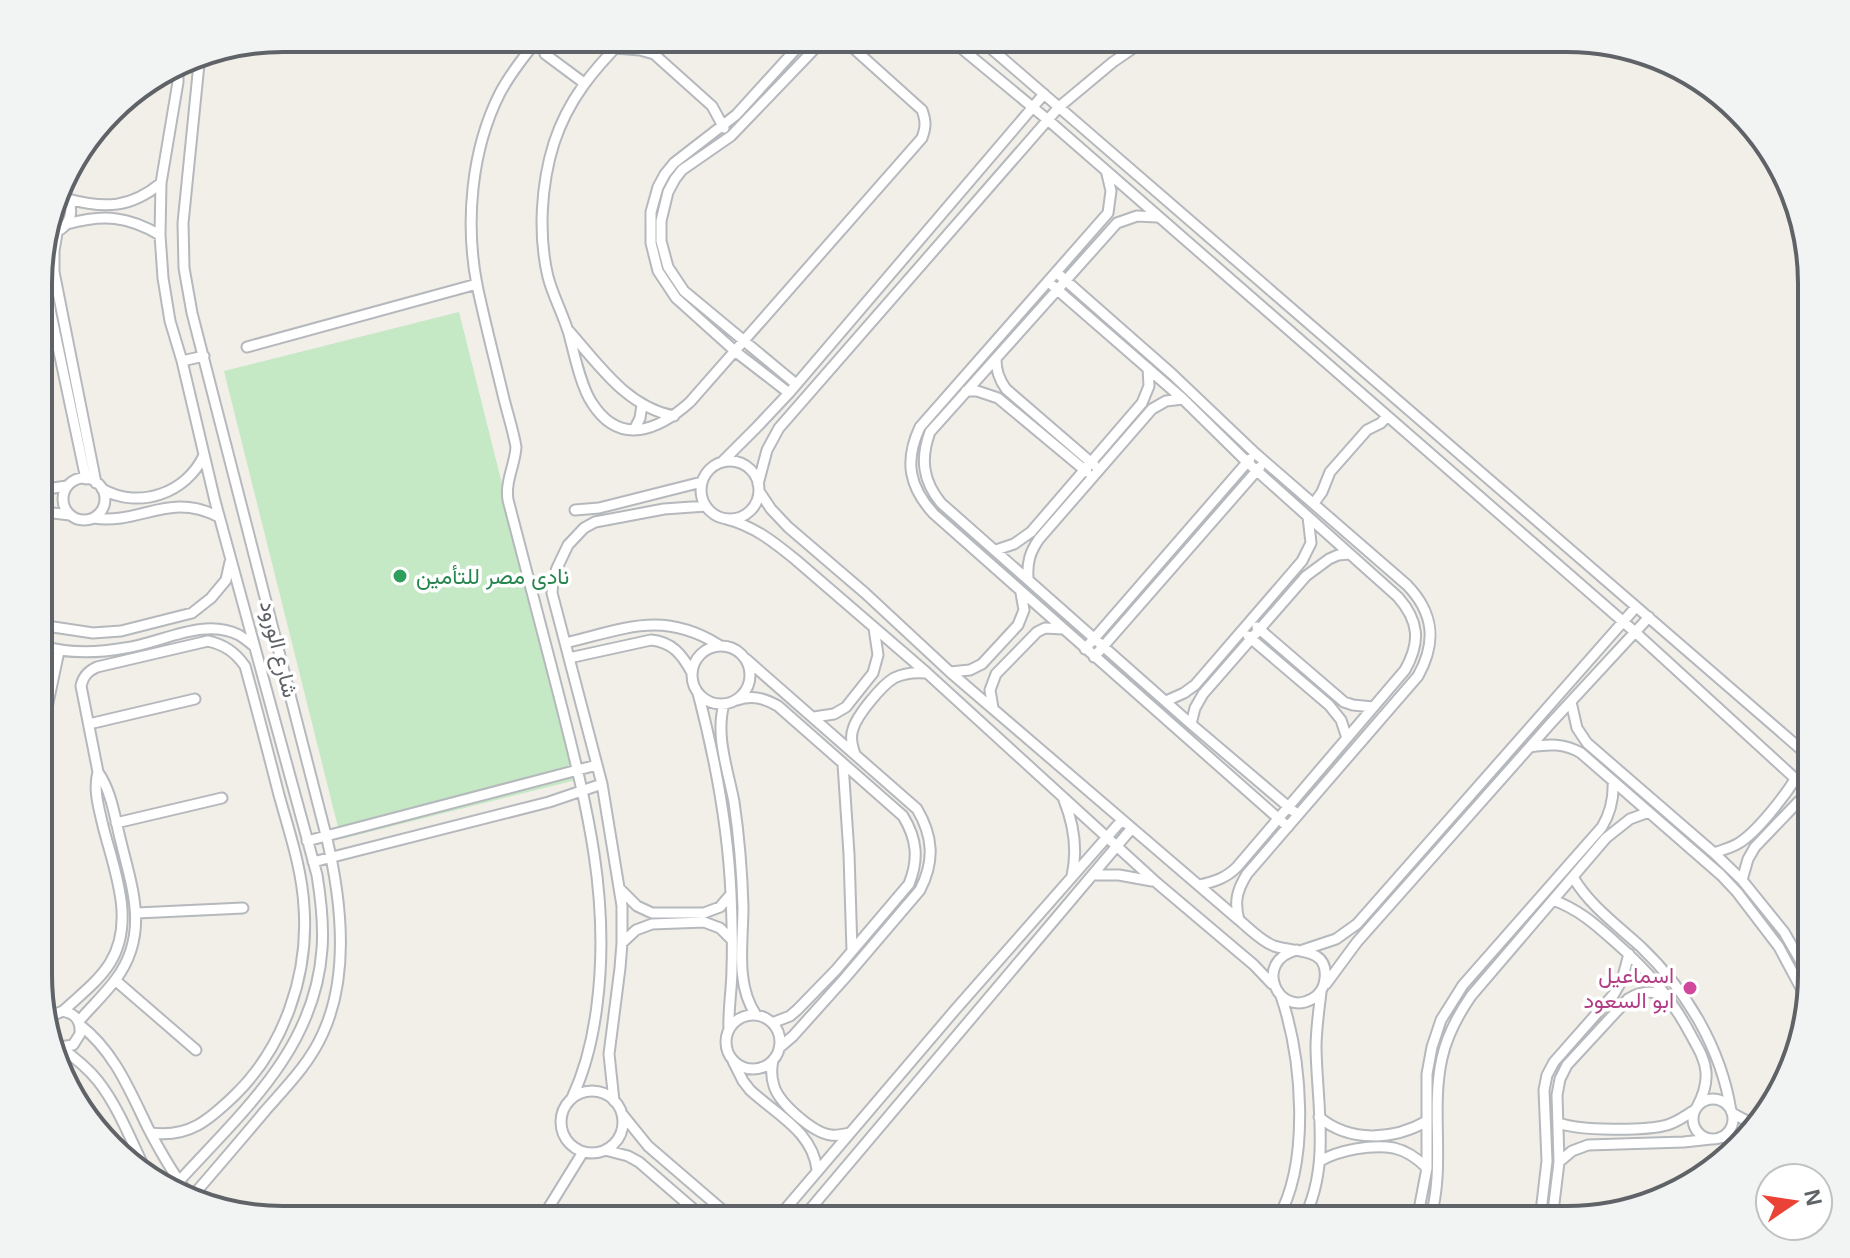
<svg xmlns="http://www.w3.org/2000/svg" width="1850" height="1258" viewBox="0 0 1850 1258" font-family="Arial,Vazirmatn,sans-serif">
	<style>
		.green { fill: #c5e8c5 }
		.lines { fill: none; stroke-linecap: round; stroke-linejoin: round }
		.street-casing { stroke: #b5b8bc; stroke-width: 13 }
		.street { stroke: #fff; stroke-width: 9 }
		.leisure-dot { fill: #2e9e5b; stroke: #fff; stroke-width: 3 }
		.hotel-dot { fill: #d1479c; stroke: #fff; stroke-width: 3 }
		.labels { text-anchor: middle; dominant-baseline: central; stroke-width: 7; stroke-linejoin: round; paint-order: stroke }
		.leisure-label { font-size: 22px; fill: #27864d; stroke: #fff; text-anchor: start }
		.street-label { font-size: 22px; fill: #5f6368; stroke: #fff }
		.hotel-label { font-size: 22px; fill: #b23c85; stroke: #fff; text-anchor: end }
		.rim { fill: none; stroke: #5f6368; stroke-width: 4 }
	</style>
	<rect width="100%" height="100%" fill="#f1efe8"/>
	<path class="green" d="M459,312L576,780L341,839L224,371Z"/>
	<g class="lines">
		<defs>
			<path id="street" d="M539,38C525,55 510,74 500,93C471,150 465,223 477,285C485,323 495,361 504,399C508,415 513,430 516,447C515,465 505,481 508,500C525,566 543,633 560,700C586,803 611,897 597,1005C593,1038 586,1068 572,1098
				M625,38C593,70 568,100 554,143C541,184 538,235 548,277C553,296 563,314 569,334C574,353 581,387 592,403C620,447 659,430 690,402L922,138C926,127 926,121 922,110L842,38
				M647,38L654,54L712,106L724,128
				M949,38L1048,120L1635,632L1811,793
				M979,38L1811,758
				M615,48L640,50L654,54
				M545,54L584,83
				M1107,174L1111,191L1108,213L920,427C904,461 909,487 934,514L1288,827
				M68,199C105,209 131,208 161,183
				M1157,217L1137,216L1117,223L930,432C920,459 923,481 941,503L1191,724L1298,815
				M67,224C104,214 127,216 160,235
				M57,233L54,251V272L96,483
				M45,235C71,232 80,207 59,189
				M41,248L51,314L86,479
				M1056,272L1172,374L1255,453L1407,585C1434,613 1437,642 1418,676L1247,874C1237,890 1234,902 1239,920
				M1053,286L1183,399L1247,462L1398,597C1419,621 1421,642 1405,670L1237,867C1226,878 1214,882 1199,885
				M40,327L51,314
				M569,331C599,365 627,407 674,416
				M247,347L477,284
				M996,359C996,371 999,379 1006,389L1094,465
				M182,361L204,356
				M796,384L684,291L668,267L661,241V221L668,192L675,179L682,170L731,136L825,38
				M966,391H977L998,398L1087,472
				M789,393L736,352L676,298L658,271L651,243V212L658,187L665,174L674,163L736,115L806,38
				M634,430L640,418L642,405
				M701 490a29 29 0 1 1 58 0a29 29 0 1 1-58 0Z
				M722,462L757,427L789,393L1044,94
				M63 499a21 21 0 1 1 42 0a21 21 0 1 1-42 0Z
				M758,484L767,450L779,428L1059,107L1113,62L1148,38
				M40,486L53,488L67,486
				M102,489C139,510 187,493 204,455
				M759,491L771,509L788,527L865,593L950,672L1239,920C1250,929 1261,941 1274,946C1294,953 1329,946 1325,979C1324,988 1319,995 1312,999C1278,1018 1252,961 1297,950
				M1314,503L1322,492L1330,472L1367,430L1381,423L1387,416
				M40,507L53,513L70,515
				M575,510L599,508L702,482
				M93,518C142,525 168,491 219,517
				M726,519C754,526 774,542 796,560L927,673L1157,883L1254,965L1272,984
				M996,550L1014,544L1031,532L1142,403L1149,386L1148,368
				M1028,578C1027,562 1030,552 1039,539L1152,409L1166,401L1183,399
				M40,625L93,633L121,631L192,613L211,598L226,580L230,562
				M1257,627L1344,702L1353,705L1373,707
				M1248,636L1329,705L1341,720L1347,738
				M565,643C625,629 662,610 719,645
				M40,645C67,654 97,653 125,648C162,643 203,617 239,635C244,638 250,643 254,646
				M692 675a29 29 0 1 1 58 0a29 29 0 1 1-58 0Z
				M1085,649L1250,459
				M1094,657L1260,467
				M569,658L651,640C672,642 682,654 692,673
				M746,659L917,809C933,836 935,861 920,890L845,978L793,1036L779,1048
				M950,672L970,670L982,664L1018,625L1024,610L1021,593
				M698,693C715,758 728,826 731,894C732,918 733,944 732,968C732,989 728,1009 729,1030
				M737,700C752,695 764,698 778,706L903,816C917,839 919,859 909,884L836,970L797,1010L790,1016L772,1023
				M1166,701L1184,693L1195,685L1302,561L1311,543L1308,517
				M1571,702L1577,728L1587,743L1714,853L1742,880L1784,932L1811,979
				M724,704C715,736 728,770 734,802C739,836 742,872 743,907C743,943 735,984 756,1015
				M993,708L990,690L996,674L1037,632L1045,628L1062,629
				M814,717L834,714L846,707L873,673L878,655L874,628
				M89,724L195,699
				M1191,724L1195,708L1203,694L1306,576L1329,559L1338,555L1350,554
				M40,725L48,703L59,651
				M1530,747C1549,744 1564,743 1581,753L1721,875L1737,892L1779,947L1809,1003
				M855,754C852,746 850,737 853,729C857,715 882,685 894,678C904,673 915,672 926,673
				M843,764L849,854L852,951
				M1064,800C1074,825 1078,849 1072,876
				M116,823L222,798
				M307,841L597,765
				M1714,853C1722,850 1731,848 1739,843C1757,832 1784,797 1796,778
				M313,862L549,802L602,784
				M1093,875H1119L1152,881
				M1573,877C1589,905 1618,926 1641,947C1687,991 1721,1048 1731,1111
				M1742,880L1748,859L1755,847L1799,801L1811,798
				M619,888L637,906L652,913H704L720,907L731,894
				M1553,900C1578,909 1595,924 1614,941C1648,971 1671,997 1692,1037C1698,1048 1705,1059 1706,1072C1707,1085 1703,1096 1697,1107
				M137,913L243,908
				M622,943L636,930L652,924L704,922L720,928L731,939
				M1303,950L1336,939L1357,924L1636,607
				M115,980L196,1050
				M1326,984L1357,942L1551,723L1649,617
				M63,1011C79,996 98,982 110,963C136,921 114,870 103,826C99,808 93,790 98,772L81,686C83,676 88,671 97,667L208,641C225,645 235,652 245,666C257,709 268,752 279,795C289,831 302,869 304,907C309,975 284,1047 235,1095C209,1120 189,1138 151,1133
				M726 1042a27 27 0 1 1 54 0a27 27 0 1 1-54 0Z
				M79,1021C91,1007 105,994 116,979C149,934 133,891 121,842C115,819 112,792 98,772
				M46,1024L51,1016L63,1011C76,1014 81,1021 80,1034L73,1045L60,1047L53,1045
				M80,1025C114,1051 130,1091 148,1128C161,1153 174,1176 191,1197
				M60,1047C74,1057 87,1067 98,1081C120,1109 133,1146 149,1177
				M773,1060C771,1069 771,1077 774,1086C779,1103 813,1133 831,1135C837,1136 844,1134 850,1133
				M733,1061L743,1081L750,1090C777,1115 813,1132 817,1170
				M561 1122a31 31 0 1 1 62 0a31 31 0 1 1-62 0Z
				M1693 1119a20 20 0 1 1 40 0a20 20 0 1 1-40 0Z
				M614,1101L609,1054L620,968L622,943V906L602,784L552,593L553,580L557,568L568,545L584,528L595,522L664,509L706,506
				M1732,1113L1745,1120L1761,1124
				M623,1115L648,1146L734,1220
				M1319,1117C1350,1143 1394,1140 1427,1121
				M1559,1123C1579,1131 1646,1131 1667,1125C1678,1122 1686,1115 1695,1110
				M1721,1137L1742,1140
				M605,1150L628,1156L639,1162L706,1220
				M1320,1161C1339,1150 1372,1144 1394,1148C1407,1151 1418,1159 1427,1168
				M1559,1162L1572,1151L1588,1145L1684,1142L1711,1139
				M171,1190C236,1117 315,1053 322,949C324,924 321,900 317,875L215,501L182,361L170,321L163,278L160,235L161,183L178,82V64
				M190,1199C215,1170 240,1141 265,1111C286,1087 310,1063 323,1033C350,974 341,897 326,835L192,313L184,268L183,223L200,54
				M541,1220L583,1152
				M776,1220L955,1010L1122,820
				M801,1220L1132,828
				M1277,1220C1311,1162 1302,1058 1281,996
				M1303,1220C1331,1167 1317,1105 1316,1048C1316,1029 1319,1010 1321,992
				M1417,1220L1427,1168V1074L1432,1047L1441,1020L1463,985L1602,827C1611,812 1614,798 1613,781
				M1430,1220C1446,1165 1430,1111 1442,1058C1447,1035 1458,1015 1471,996L1606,838L1630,819L1649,812
				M1540,1220L1547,1161L1544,1090L1547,1075L1554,1062L1614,994L1622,980L1629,954
				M1552,1220L1559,1162L1557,1095L1560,1079L1567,1065L1628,999C1642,990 1653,991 1668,996"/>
		</defs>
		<use href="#street" class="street-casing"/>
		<use href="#street" class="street"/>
	</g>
	<circle class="leisure-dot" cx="400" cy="576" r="8"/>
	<circle class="hotel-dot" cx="1690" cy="988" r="8"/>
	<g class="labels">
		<g class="leisure-label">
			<text x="416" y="576">نادى مصر للتأمين</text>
		</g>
		<g class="street-label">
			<text transform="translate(279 649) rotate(76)">شارع الورود</text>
		</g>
		<g class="hotel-label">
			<text x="1674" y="975">اسماعيل<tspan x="1674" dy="25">ابو السعود</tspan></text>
		</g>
	</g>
	<path d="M0 0H1850V1258H0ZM283 52H1567A231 231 0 0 1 1798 283V975A231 231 0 0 1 1567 1206H283A231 231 0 0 1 52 975V283A231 231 0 0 1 283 52Z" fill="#f2f3f3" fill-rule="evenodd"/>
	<path class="rim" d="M283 52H1567A231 231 0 0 1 1798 283V975A231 231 0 0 1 1567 1206H283A231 231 0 0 1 52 975V283A231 231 0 0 1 283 52Z"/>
	<g transform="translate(1794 1202) rotate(77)"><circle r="38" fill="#ffffff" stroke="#bfc1c3" stroke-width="2"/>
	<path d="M0-6L14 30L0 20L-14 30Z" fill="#ea4335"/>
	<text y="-12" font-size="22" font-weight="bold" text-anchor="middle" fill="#5f6368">N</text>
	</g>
</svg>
